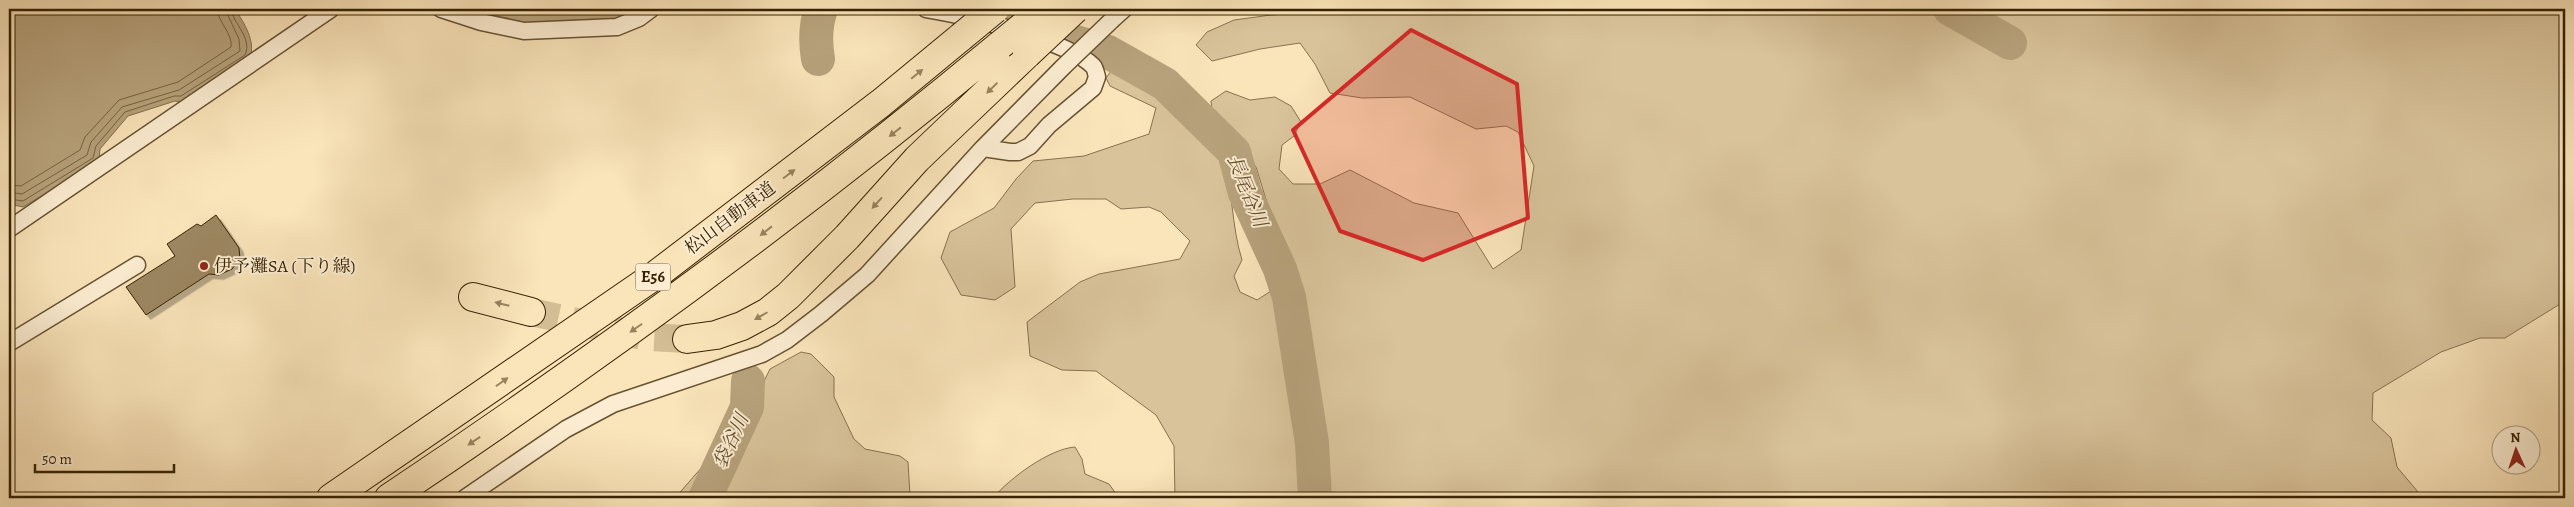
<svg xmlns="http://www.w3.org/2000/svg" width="2574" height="507" viewBox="0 0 2574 507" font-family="Alegreya,'Noto Serif JP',serif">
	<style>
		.green { fill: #d9c39b; stroke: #88724f }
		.water { fill: #b7a27c; stroke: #836f4c }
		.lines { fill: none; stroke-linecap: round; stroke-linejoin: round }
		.shore { stroke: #766240; stroke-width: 1 }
		.river { stroke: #b7a27c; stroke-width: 34 }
		.building { fill: #9c8762; stroke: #362203; filter: url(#shadow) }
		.highway-tunnel { stroke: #d3bd95; stroke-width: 28; stroke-dasharray: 28 14; stroke-linecap: butt }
		.street-casing { stroke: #675231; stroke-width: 19 }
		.highway-casing { stroke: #362203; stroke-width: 30 }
		.street { stroke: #fcedd2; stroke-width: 16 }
		.highway { stroke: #fae4ba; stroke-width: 28 }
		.street-bridge-casing { stroke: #675231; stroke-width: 19; stroke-linecap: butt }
		.highway-bridge-casing { stroke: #362203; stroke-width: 30; stroke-linecap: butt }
		.street-bridge { stroke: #fcedd2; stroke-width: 16 }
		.highway-bridge { stroke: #fae4ba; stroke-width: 28 }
		.oneway { fill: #98835e }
		.marked { fill: #d62828; fill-opacity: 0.2; stroke: #d62828; stroke-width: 4; stroke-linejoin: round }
		.poi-dot { fill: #8f2418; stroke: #fcedd2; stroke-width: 2 }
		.labels { text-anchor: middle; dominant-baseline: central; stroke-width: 4; stroke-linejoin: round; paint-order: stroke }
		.shield { fill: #fcedd2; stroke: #715f41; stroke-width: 1 }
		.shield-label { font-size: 16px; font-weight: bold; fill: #362203 }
		.street-label { font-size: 18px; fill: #362203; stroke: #fcedd2 }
		.poi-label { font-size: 18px; fill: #362203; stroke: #fcedd2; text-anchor: start }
		.water-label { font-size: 19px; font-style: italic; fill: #634f2d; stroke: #fcedd2 }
	</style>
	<defs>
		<filter id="shadow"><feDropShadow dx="4.5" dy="4.5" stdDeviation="0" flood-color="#0004"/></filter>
	</defs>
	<rect width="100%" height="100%" fill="#fae4ba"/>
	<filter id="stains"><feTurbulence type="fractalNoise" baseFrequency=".004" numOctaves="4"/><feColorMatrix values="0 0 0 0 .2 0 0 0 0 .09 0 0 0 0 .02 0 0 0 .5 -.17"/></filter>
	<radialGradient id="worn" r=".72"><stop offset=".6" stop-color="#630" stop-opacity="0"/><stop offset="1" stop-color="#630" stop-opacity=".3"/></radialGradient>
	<path class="green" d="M1376,9H2565V301L2505,338H2480L2441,352L2373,393L2372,420L2391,438L2397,467L2423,498H1175L1174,446L1156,415L1096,371L1062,370L1030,356L1027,322L1080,282L1099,274L1180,259L1190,241L1161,212L1149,207L1121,209L1106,199H1073L1035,203L1011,229L1015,287L995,300L961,295L941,258L950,232L994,208L1016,179L1033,161L1084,156L1149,134L1156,108L1110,86L1106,78L1116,64C1123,67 1132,68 1138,72C1154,82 1217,136 1222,151C1233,187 1231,225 1242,260L1234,276L1240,292L1257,300L1271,291L1269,267L1277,235L1256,167L1238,143L1213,121L1211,101L1226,91L1250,100L1275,97L1291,106L1301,122L1294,136L1282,145L1279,169L1293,184H1320L1350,170L1414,203L1458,213L1493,269L1521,250L1534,166L1518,132L1506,126L1476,129L1410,97L1362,98L1330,93L1315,64L1300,43L1260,49L1212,61L1196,45L1207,32L1234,20L1271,15Z
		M801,352L811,354L834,377V397L854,439L865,449L900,456L908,462L910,495L909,498H675L723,443L757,416L765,379L770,369Z
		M1075,447L1082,459L1085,474L1109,484L1119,498H993C1010,478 1049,449 1075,447Z"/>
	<path class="water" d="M9,9H235C244,23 256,41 250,58L182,102L175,101L128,116L100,149L99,161L23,207L9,204Z"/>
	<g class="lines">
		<path class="shore" d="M9,185L21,186L80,150L85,137L119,100L178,82L231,47C233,34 218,22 217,9
			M9,192L22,194L87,155L91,142L122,107L179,90L240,51L239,39L225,9
			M9,199L23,201L93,158L96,146L125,112L174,96H181L245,55C253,38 233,24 231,9"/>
		<path class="river" d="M485,9C514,19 583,12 616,11L622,9
			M970,9L1108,52L1165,84L1234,152L1245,193L1280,269L1289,297L1312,443L1315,498
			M1950,9L2010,43
			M818,59C815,41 815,26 821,9
			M705,498L747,407L748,381"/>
	</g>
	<path class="building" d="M216,215L239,248L240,259L232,269L219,275L209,274L146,315L126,287L175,256L167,244L197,224L201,226Z"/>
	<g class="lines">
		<path class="highway-tunnel" d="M531,312L647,337L687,339"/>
		<defs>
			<path id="street" d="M441,9L481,22L524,31L617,27L639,18L651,9
				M926,9C961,14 1070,42 1093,66C1095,68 1096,73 1097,77L1093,88L1049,125L1030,146L1018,152H1010L983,148
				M1114,18L1124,9
				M9,229L331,9
				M9,343L137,265
				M465,498L566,429L613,404L762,354L787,340L821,314L867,275L983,148L1063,67"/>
			<path id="highway" d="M473,297L531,312
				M687,339L716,335L742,326L768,312L788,296L847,237L917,159L1027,54
				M331,498L657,274L881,103L961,37
				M389,498C600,357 805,207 1000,45"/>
		</defs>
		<use href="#street" class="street-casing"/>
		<use href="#highway" class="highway-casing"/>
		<use href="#street" class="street"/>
		<use href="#highway" class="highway"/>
		<defs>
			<path id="street-bridge" d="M1063,67L1114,18"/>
			<path id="highway-bridge" d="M961,37L995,9
				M1000,45L1044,9
				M1027,54L1075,9"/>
		</defs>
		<use href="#street-bridge" class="street-bridge-casing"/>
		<use href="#highway-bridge" class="highway-bridge-casing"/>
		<use href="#street-bridge" class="street-bridge"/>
		<use href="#highway-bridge" class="highway-bridge"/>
	</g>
	<defs><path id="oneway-solid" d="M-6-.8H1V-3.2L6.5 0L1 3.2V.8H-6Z" transform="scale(1.25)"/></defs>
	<g class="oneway">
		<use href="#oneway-solid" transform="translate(917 74) rotate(-39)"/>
		<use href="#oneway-solid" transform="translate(992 88) rotate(136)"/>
		<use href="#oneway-solid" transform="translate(895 132) rotate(142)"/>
		<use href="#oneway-solid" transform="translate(789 174) rotate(-37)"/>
		<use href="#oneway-solid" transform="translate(877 203) rotate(132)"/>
		<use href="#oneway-solid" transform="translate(766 231) rotate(142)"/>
		<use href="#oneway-solid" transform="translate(502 304) rotate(-166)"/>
		<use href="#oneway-solid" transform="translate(761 316) rotate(150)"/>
		<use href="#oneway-solid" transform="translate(636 328) rotate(145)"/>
		<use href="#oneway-solid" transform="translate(502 382) rotate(-35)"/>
		<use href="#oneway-solid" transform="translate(474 441) rotate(146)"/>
	</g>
	<path class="marked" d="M1411,30L1517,84L1528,218L1423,260L1340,231L1293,130Z"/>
	<circle class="poi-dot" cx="204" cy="266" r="5"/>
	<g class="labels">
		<rect class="shield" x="635.5" y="263.5" width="35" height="27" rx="4"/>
		<g class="shield-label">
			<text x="653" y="277">E56</text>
		</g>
		<g class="street-label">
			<text transform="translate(730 218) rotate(-37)">松山自動車道</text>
		</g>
		<g class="poi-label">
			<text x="214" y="266">伊予灘SA (下り線)</text>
		</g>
		<g class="water-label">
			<text transform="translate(1247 191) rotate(68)">長尾谷川</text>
			<text transform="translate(731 441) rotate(-65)">袋谷川</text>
		</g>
	</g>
	<rect width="2574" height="507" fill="none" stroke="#fae4ba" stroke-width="30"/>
	<rect x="10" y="10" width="2554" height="487" fill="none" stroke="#362203" stroke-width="2.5"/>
	<rect x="15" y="15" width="2544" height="477" fill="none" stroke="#362203"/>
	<g transform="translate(2516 450) rotate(357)"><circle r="24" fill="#fcedd2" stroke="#ad9c7f"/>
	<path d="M0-4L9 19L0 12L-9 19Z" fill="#8f2418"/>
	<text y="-8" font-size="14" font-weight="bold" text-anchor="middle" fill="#362203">N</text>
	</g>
	<path d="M35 464v8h139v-8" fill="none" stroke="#362203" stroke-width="2.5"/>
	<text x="42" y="464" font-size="15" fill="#362203" stroke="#fcedd2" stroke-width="4" paint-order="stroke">50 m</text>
	<rect width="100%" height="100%" filter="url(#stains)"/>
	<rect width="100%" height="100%" fill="url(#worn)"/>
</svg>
